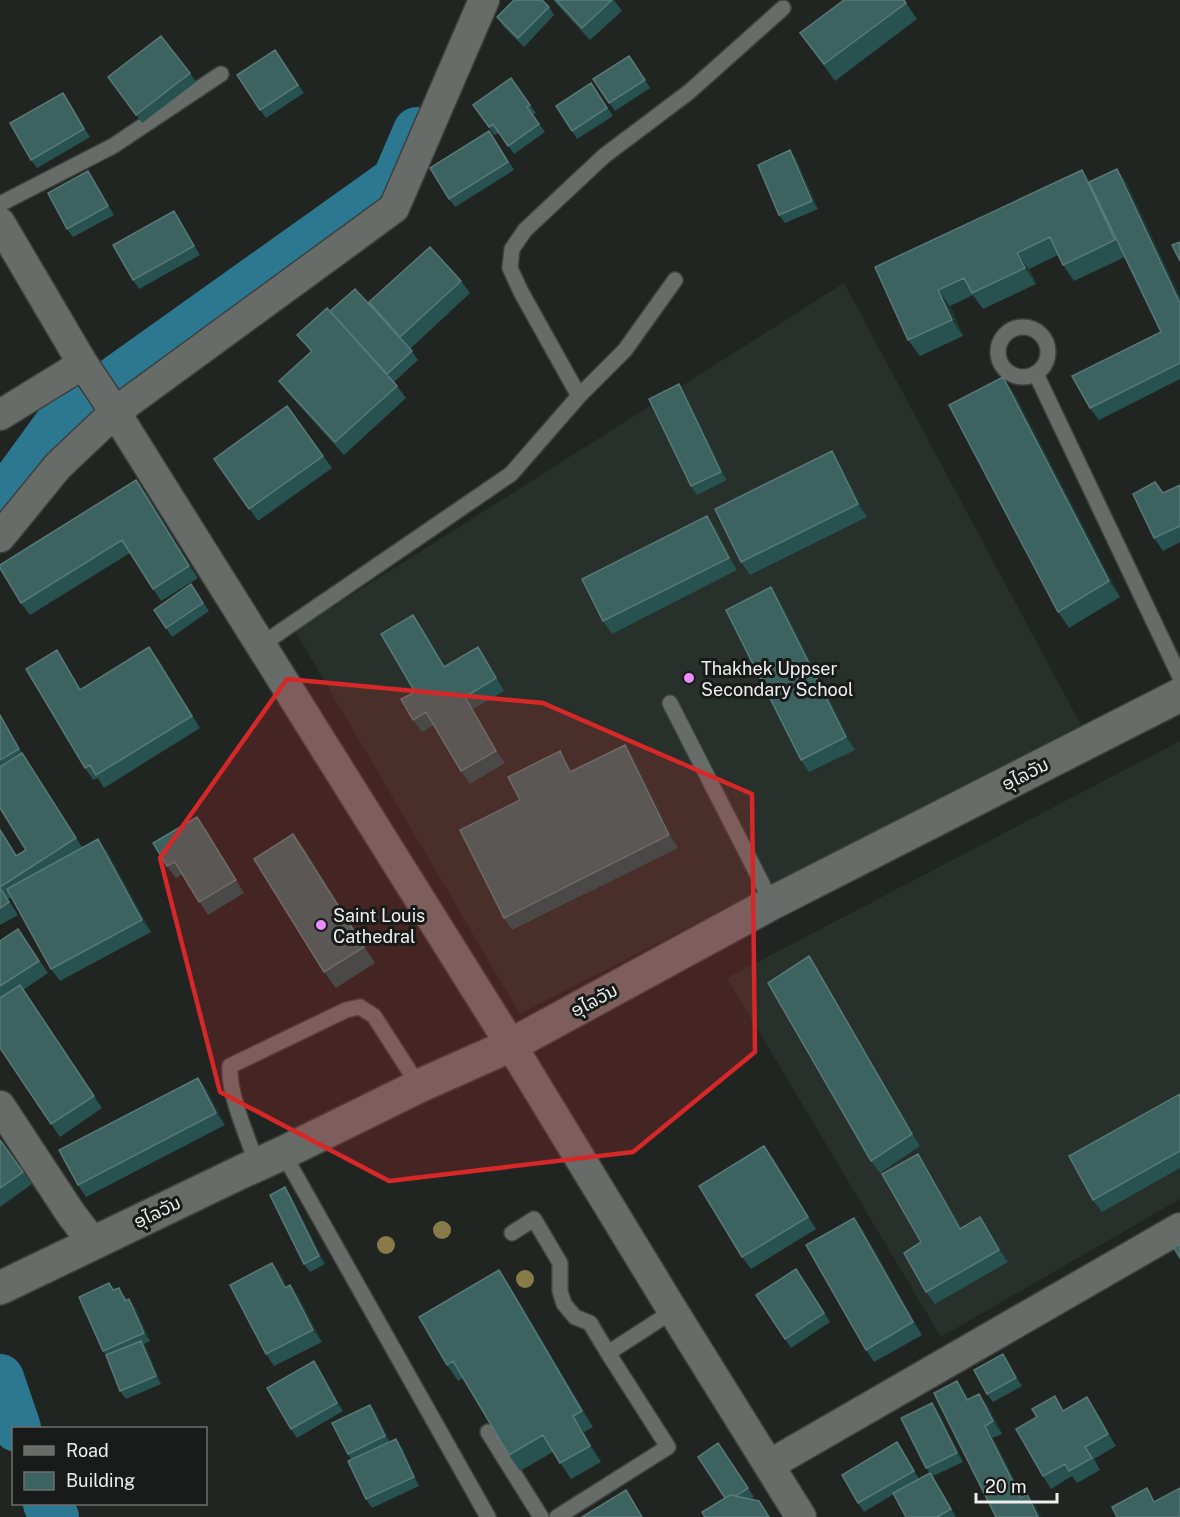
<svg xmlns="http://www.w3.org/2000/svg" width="1180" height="1517" viewBox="0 0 1180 1517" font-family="'Public Sans','Noto Sans Lao',sans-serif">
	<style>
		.built { fill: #27302a }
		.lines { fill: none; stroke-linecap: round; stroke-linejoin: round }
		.river { stroke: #2c7891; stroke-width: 48 }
		.service-casing { stroke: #3c403e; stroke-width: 18 }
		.minor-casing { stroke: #3c403e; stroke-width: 33 }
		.tertiary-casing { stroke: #3c403e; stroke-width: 36 }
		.service { stroke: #686c69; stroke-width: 15 }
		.minor { stroke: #686c69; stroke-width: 30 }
		.tertiary { stroke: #686c69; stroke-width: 33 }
		.tree { fill: #887b49 }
		.wall { fill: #285250 }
		.shaded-wall { fill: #1c3936 }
		.building { fill: #3d6361; stroke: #587977; stroke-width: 1.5 }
		.marked { fill: #d62828; fill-opacity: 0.2; stroke: #d62828; stroke-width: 4.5; stroke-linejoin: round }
		.poi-dot { fill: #ea8dfd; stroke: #181b19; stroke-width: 2 }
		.labels { text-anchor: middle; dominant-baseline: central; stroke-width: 6; stroke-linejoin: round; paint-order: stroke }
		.poi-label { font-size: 18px; fill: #ecefed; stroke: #181b19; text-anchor: start }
		.street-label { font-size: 18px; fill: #ecefed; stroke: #181b19 }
	</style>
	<rect width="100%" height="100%" fill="#212522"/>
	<path class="built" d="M844,283L1081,725L520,1014L295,631Z
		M1180,741V1199L941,1337L727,978Z"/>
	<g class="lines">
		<path class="river" d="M118,378L396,180L417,131
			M0,504L64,416L81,404
			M0,1378L17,1428
			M47,1504L55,1517"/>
		<defs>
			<path id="service" d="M0,204L113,146L221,74
				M998 352a25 25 0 1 1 50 0a25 25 0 1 1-50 0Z
				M1036,374L1180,677
				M579,396L521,292L510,268L512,249L525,230L604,156L689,92L783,8
				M261,645L511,474L579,396L625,350L675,280
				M670,703L772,903
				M283,1153L488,1517
				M257,1165C248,1137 228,1095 230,1066L346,1010L360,1007L374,1016L419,1086
				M512,1233L534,1219L560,1263V1291L564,1304L575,1317L590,1323L608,1353L673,1311
				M488,1432L541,1517
				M557,1517L668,1447L608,1353"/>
			<path id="minor" d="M0,223L83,364L115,412L511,1045L673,1311L801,1517
				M0,415L83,364
				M0,537L58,466L115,412L394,208L484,0
				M0,1106L71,1214L94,1244
				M769,1465L1180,1228"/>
			<path id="tertiary" d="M0,1288L241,1172L283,1153L419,1086L511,1045L772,903L1180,695"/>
		</defs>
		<use href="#service" class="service-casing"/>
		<use href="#minor" class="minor-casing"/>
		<use href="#tertiary" class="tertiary-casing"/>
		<use href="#service" class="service"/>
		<use href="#minor" class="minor"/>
		<use href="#tertiary" class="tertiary"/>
	</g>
	<g class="tree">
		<circle cx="442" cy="1230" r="9"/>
		<circle cx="386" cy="1245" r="9"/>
		<circle cx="525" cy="1279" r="9"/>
	</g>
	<path class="wall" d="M553,0H614L622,11L590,40Z
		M904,0L917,19L835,81L800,33Z
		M549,7L554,15L524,47L503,26L497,17Z
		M275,50L304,93L266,118L237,75Z
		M629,56L650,88L615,111L593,79Z
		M190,73L196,82L142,123L108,77Z
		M511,78L536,113L533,115L545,132L514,154L499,133L494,135L473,105Z
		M591,83L613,116L577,139L556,106Z
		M63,93L69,101L90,137L37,168L31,160Z
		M495,139L514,170L455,207L449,199Z
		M790,150L796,159L818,209L785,223L779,215Z
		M1117,169L1126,182L1180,297V379L1099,420L1090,408L1161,332L1125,257L1074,281L1063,265L1058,255L1029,269L1036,284L983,309L973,295L950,306L963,336L920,356L908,340L875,267L1091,182Z
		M94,179L114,215L73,237L67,229Z
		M174,211L200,255L139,289L133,280Z
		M461,281L470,293L410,349L418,360L394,382L406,398L344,455L288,393L279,381L311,352L297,335L330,311L371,307Z
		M685,393L727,480L697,495L691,486Z
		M1014,393L1120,597L1069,628L1058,612Z
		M287,406L332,468L258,521L214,459Z
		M832,451L840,463L867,517L750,575L741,562Z
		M1180,485V542L1163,551L1154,538L1163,493Z
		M145,492L198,578L161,601L130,553L30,615L21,603Z
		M707,516L716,528L737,570L612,634L603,621Z
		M191,584L209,611L172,637L154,610Z
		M779,599L855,750L809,772L801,760Z
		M422,627L445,666L478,647L486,660L504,691L473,709L505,763L470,784L461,771L434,725L422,732L413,720L415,692Z
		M158,659L200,728L104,788L98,778L93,780L85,768L65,663L81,689Z
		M0,715L24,756L82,847L107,851L151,932L60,981L51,969L12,897L8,899L18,915L0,925V828L17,856L26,850L0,808Z
		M625,745L634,757L678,848L512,930L504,918L520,800L568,764L572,771Z
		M206,829L244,893L208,915L182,874L176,878L167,866Z
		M305,850L375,963L336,988L324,972Z
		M18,929L48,973L23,990L102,1108L60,1137L0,1048V941Z
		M809,956L817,968L920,1146L880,1173L871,1161Z
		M198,1078L207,1090L225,1125L86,1197L78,1185Z
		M1180,1094V1168L1102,1212L1093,1200Z
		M0,1140L32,1184L0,1207Z
		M918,1154L926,1167L962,1228L980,1217L989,1230L1008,1262L935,1304L926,1292L921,1242Z
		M773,1158L816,1229L751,1269L742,1257Z
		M285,1187L291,1196L325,1264L310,1272L304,1264Z
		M854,1218L863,1230L922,1335L874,1362L866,1350Z
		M272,1263L281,1275L287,1287L290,1285L299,1298L322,1342L274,1366L266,1354Z
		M796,1269L830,1322L791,1348L756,1295Z
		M499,1270L510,1286L593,1427L584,1432L601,1462L571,1479L553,1452L520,1471L509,1455L463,1378L458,1381L447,1365Z
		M109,1283L114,1290L125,1296L127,1300L135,1307L150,1341L144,1344L147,1349L161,1384L126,1399L120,1391L106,1355L103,1351Z
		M1008,1362L1022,1386L993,1402L987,1394Z
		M320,1370L343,1411L297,1438L291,1429Z
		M957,1381L969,1399L979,1394L988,1406L1002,1434L993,1438L1023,1497L1027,1494L1036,1507L996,1517Z
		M370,1405L376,1413L390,1442L402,1447L419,1486L372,1508L366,1499L351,1459L348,1454Z
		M1095,1409L1116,1446L1094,1459L1100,1470L1077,1483L1072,1476L1051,1489L1043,1476L1064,1410Z
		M938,1411L963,1462L933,1476L956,1517H906L894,1494L864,1512L858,1503L903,1451L919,1479L930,1473L926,1468Z
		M718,1443L754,1497L750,1499L759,1501L770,1517H705L725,1498Z"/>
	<path class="shaded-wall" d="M63,93L69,101L90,137L84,129Z
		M790,150L796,159L818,209L812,201Z
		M1117,169L1126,182L1180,297V303Z
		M1082,170L1094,186L1126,256L1115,240Z
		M88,171L94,179L114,215L108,206Z
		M174,211L180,219L200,255L194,246Z
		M1017,253L1029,269L1036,284L1025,268Z
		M938,290L950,306L963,336L952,320Z
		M1003,377L1014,393L1120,597L1109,581Z
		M679,384L685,393L727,480L721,472Z
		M832,451L840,463L867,517L858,504Z
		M136,480L145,492L198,578L189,566Z
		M707,516L716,528L737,570L729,558Z
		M771,587L779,599L855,750L846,737Z
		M413,615L422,627L453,679L444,667Z
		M149,647L158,659L200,728L192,716Z
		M57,650L89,702L80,690Z
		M465,697L473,709L505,763L496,751Z
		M0,715L24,756L84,850L19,749Z
		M625,745L634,757L678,848L669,835Z
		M560,751L568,764L578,785L570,772Z
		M197,817L206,829L244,893L236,880Z
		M0,828L24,869L0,830Z
		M293,834L305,850L375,963L364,947Z
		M98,839L107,851L151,932L142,920Z
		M809,956L817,968L920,1146L912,1134Z
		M198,1078L207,1090L225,1125L216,1113Z
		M764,1146L773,1158L816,1229L808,1217Z
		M918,1154L926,1167L969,1241L960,1229Z
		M285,1187L291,1196L325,1264L319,1256Z
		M980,1217L989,1230L1008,1262L999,1250Z
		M854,1218L863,1230L922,1335L913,1322Z
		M272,1263L281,1275L293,1300L285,1288Z
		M499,1270L510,1286L593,1427L582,1411Z
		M290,1285L299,1298L322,1342L313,1330Z
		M129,1299L135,1307L150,1341L144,1333Z
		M141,1341L147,1349L161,1384L156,1376Z
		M1003,1354L1008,1362L1022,1386L1016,1378Z
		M314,1361L320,1370L343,1411L337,1403Z
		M957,1381L966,1393L975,1412L967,1400Z
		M979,1394L988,1406L1002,1434L993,1421Z
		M1087,1397L1095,1409L1116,1446L1108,1434Z
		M932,1403L938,1411L963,1462L957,1453Z
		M370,1405L376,1413L391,1444L385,1436Z
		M573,1416L584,1432L601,1462L590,1446Z
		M985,1426L993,1438L1029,1510L1021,1498Z
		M396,1439L402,1447L419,1486L414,1477Z
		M897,1442L903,1451L919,1479L914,1471Z
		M930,1473L936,1481L956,1517L951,1509Z
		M1027,1494L1036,1507L1041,1517H1038Z"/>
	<path class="building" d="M514,0H542L549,7L518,38L497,17Z
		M556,0H612L582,28Z
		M844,0H904L906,3L824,64L800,33Z
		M161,36L190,73L136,115L108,77Z
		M275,50L298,85L260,110L237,75Z
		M629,56L645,80L609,103L593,79Z
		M511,78L530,105L527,107L539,124L508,146L493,124L489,127L473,105Z
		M591,83L607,108L572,131L556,106Z
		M63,93L84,129L31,160L10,123Z
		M489,131L508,162L449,199L430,168Z
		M790,150L812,201L779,215L758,165Z
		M1117,169L1180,303V363L1090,408L1072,376L1161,332L1089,182Z
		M1082,170L1115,240L1063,265L1050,237L1017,253L1025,268L972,293L964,278L938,290L952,320L908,340L875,267Z
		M88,171L108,206L67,229L48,193Z
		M174,211L194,246L133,280L113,245Z
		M1180,242V261L1172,245Z
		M430,247L461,281L400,337L369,302Z
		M355,289L412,351L387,374L330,311Z
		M327,308L397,386L335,442L279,381L312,351L297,335Z
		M1003,377L1109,581L1058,612L949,405Z
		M679,384L721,472L691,486L649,399Z
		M287,406L323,456L249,509L214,459Z
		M832,451L858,504L741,562L715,509Z
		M136,480L189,566L153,589L122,540L21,603L0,568V565Z
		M1155,482L1163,493L1180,485V526L1154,538L1133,494Z
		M707,516L729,558L603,621L582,579Z
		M191,584L203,603L166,628L154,610Z
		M771,587L846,737L801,760L726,610Z
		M413,615L444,667L478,647L496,678L465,697L496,751L461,771L426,712L413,720L401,699L415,692L381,634Z
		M149,647L192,716L96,775L90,765L85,768L26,669L57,650L80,690Z
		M0,715L19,749L0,760Z
		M625,745L669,835L504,918L460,830L520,800L508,777L560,751L570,772Z
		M22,753L76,838L0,887V830L16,856L26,850L0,808V767Z
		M197,817L236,880L199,902L175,862L167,866L153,843Z
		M293,834L364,947L324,972L254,859Z
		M98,839L142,920L51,969L7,889Z
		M0,888L9,902L0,908Z
		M18,929L39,961L0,986V941Z
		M809,956L912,1134L871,1161L768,983Z
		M20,985L94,1096L51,1124L0,1048V998Z
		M198,1078L216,1113L78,1185L59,1150Z
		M1180,1094V1151L1093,1200L1069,1156Z
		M0,1140L23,1172L0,1188Z
		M764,1146L808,1217L742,1257L699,1186Z
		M918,1154L960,1229L980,1217L999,1250L926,1292L904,1253L921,1242L882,1174Z
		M285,1187L319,1256L304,1264L270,1195Z
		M854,1218L913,1322L866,1350L806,1245Z
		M1180,1244V1258L1174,1248Z
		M272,1263L285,1288L290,1285L313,1330L266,1354L230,1285Z
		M796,1269L824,1313L785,1339L756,1295Z
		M499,1270L582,1411L573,1416L590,1446L560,1463L543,1435L509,1455L453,1361L447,1365L419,1317Z
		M109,1283L113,1290L119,1288L125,1301L129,1299L144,1333L103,1351L79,1297Z
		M141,1341L156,1376L120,1391L106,1355Z
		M1003,1354L1016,1378L987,1394L974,1370Z
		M314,1361L337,1403L291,1429L267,1388Z
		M957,1381L967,1400L979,1394L993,1421L985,1426L1021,1498L1027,1494L1038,1517H996L934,1393Z
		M1055,1396L1063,1411L1087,1397L1108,1434L1085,1447L1092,1458L1069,1471L1065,1464L1043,1476L1016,1429L1037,1417L1032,1409Z
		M932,1403L957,1453L926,1468L901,1418Z
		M370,1405L385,1436L348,1454L332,1423Z
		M396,1439L414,1477L366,1499L348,1461Z
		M897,1442L914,1471L858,1503L842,1475Z
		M718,1443L748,1488L736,1496L730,1495L725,1498L698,1457Z
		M930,1473L951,1509L937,1517H906L893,1493Z
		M1147,1488L1154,1502L1180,1488V1517H1117L1112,1507Z
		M626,1490L642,1517H582Z
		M730,1495L759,1501L769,1517H705L702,1512Z"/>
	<path class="marked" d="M287,679L543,703L752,794L755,1052L633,1152L389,1181L220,1092L160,858Z"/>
	<g class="poi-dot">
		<circle cx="689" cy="678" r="6"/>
		<circle cx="321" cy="925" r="6"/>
	</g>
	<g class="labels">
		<g class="poi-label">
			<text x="701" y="668">Thakhek Uppser<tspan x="701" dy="21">Secondary School</tspan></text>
			<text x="333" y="915">Saint Louis<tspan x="333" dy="21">Cathedral</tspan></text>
		</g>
		<g class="street-label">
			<text transform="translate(1025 774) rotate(-27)">ອຸໄລວັນ</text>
			<text transform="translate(594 1000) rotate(-28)">ອຸໄລວັນ</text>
			<text transform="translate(157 1212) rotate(-26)">ອຸໄລວັນ</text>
		</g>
	</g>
	<rect x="12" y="1427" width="195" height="78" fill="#181b19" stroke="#6d706e" stroke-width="1.5"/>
	<rect x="24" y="1446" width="30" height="9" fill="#686c69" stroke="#6d706e" stroke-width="1.5"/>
	<text x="66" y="1457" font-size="18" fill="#ecefed">Road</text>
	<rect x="24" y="1472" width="30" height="18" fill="#3d6361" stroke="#6d706e" stroke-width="1.5"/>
	<text x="66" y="1487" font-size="18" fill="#ecefed">Building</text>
	<path d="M976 1493v9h81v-9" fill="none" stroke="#ecefed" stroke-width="3"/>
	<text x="985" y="1493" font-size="18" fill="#ecefed" stroke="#181b19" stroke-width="4.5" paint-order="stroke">20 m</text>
</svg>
